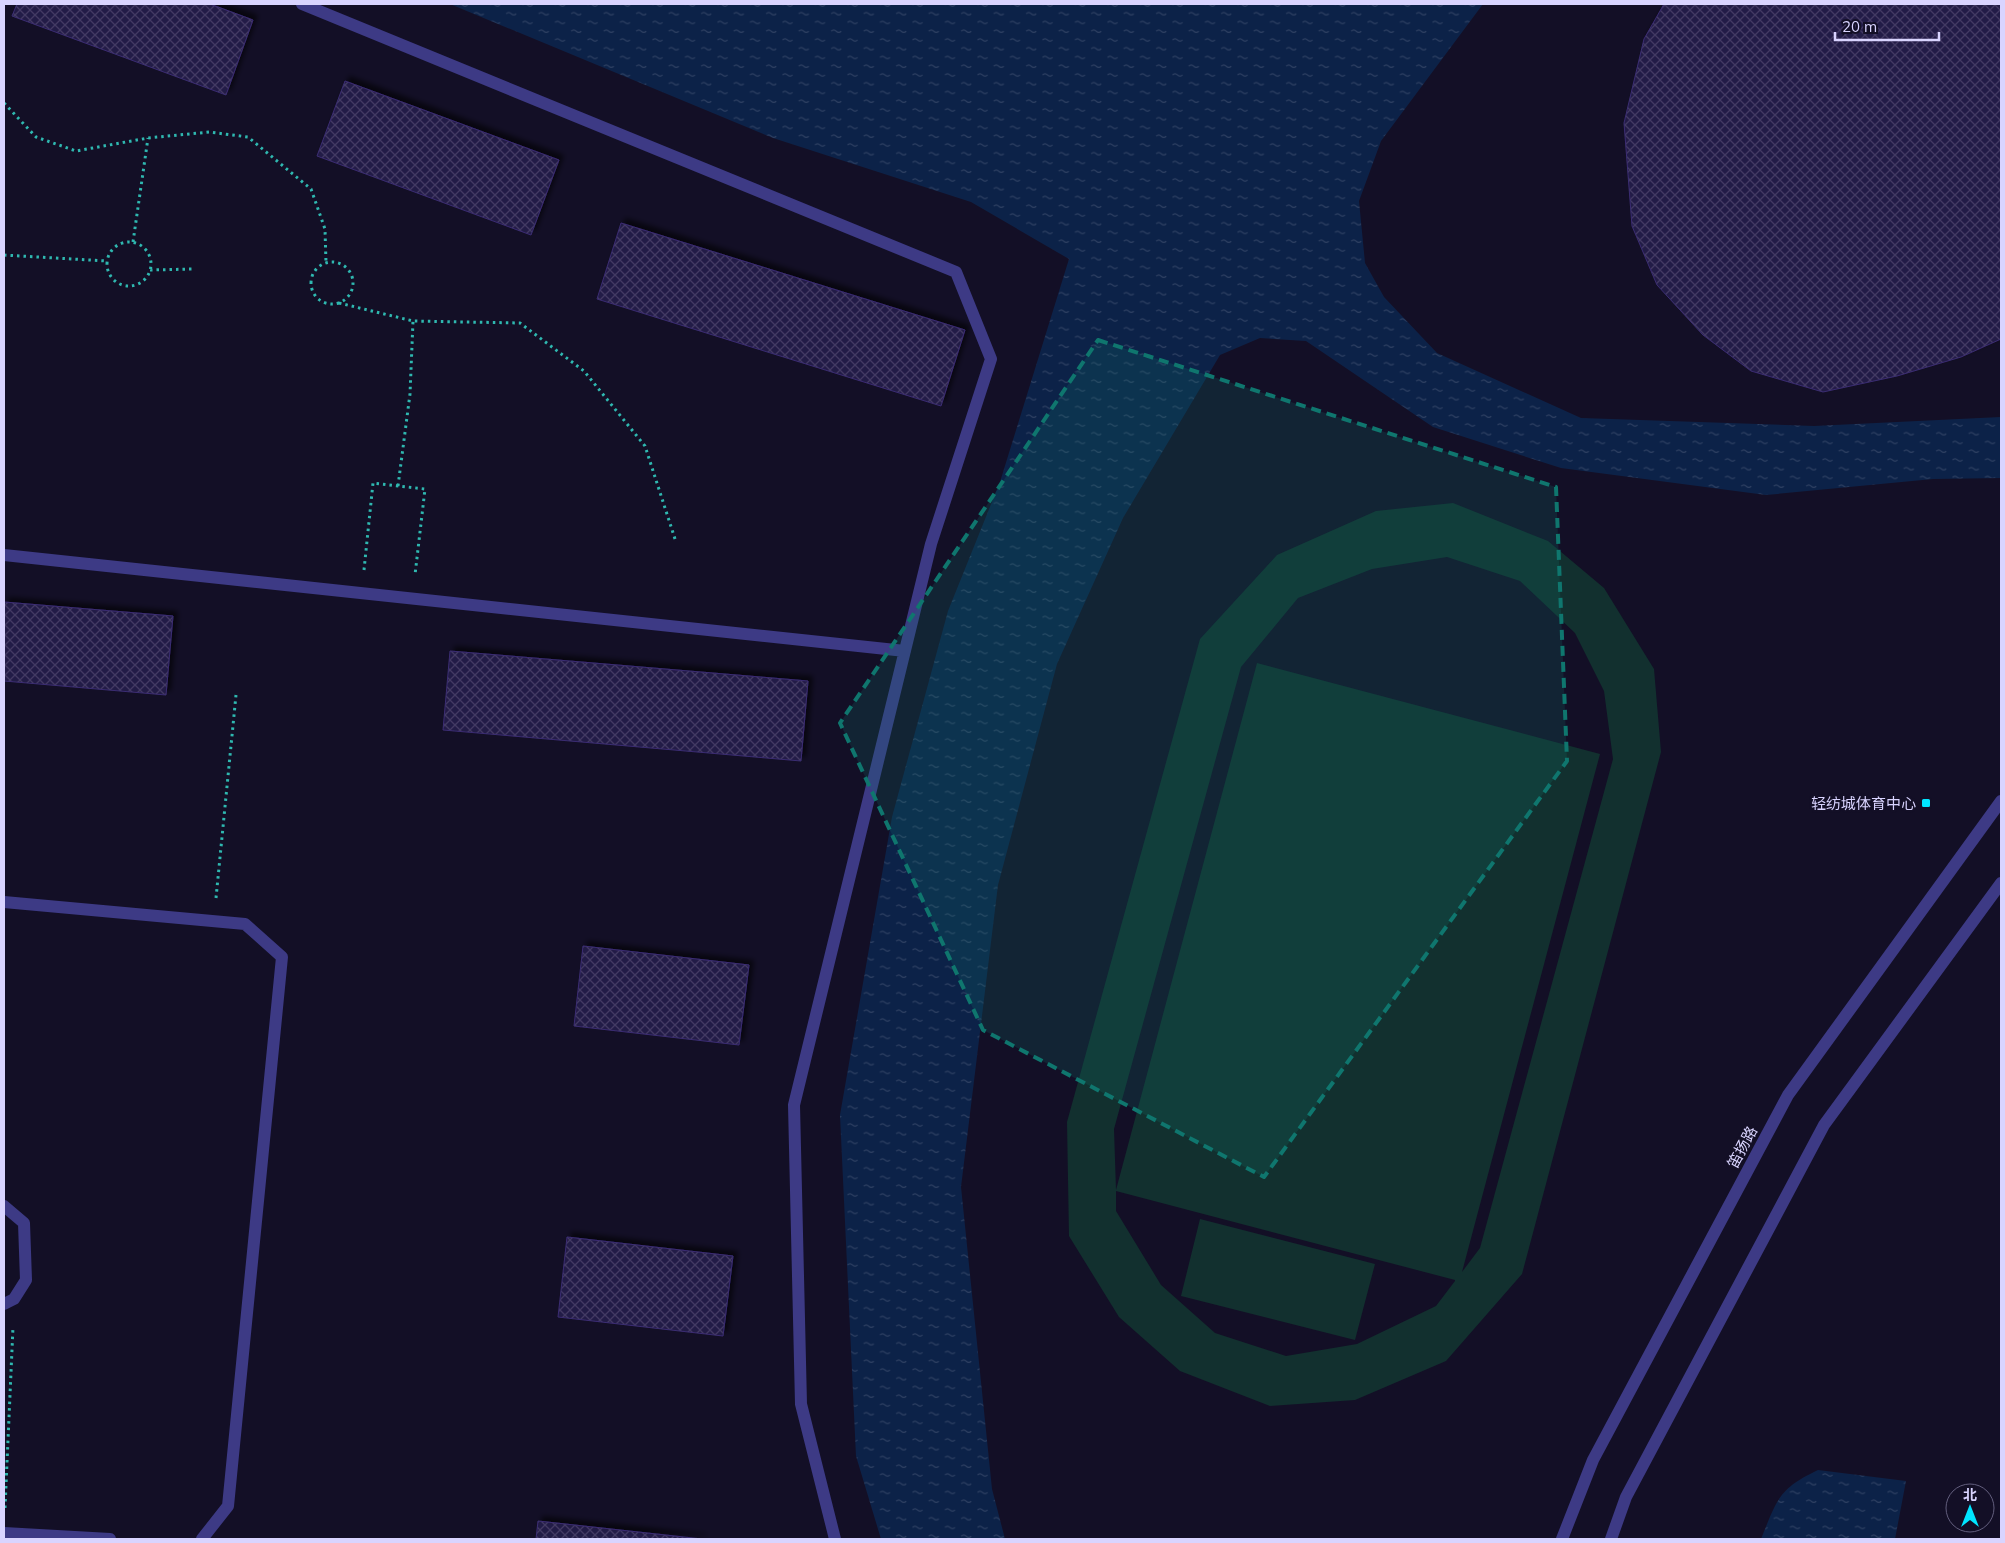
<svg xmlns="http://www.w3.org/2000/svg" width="2005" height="1543" viewBox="0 0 2005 1543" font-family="Mulish,'Noto Sans SC',sans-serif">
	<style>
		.garden { fill: #12302f; fill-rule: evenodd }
		.water { fill: url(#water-ripples) }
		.building { fill: url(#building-cross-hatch); stroke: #3b2d73; filter: url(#shadow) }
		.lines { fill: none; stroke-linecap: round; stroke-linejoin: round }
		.path { stroke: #2fb8b0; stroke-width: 3; stroke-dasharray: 2.5 4; stroke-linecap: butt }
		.service { stroke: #3d3a85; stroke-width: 12 }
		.tertiary { stroke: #3d3a85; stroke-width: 12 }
		.marked { fill: #0f766e; fill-opacity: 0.2; stroke: #0f766e; stroke-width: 4; stroke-dasharray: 10 6; stroke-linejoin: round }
		.poi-dot { fill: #00e5ff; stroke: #130f26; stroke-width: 2 }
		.labels { text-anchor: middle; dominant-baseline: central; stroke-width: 5; stroke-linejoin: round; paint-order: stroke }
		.poi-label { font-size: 15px; fill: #d9d4ff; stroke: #130f26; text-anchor: end }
		.street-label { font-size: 15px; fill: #d9d4ff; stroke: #130f26 }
	</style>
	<defs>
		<pattern id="water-ripples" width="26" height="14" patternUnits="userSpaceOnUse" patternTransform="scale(1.25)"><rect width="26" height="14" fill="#0c2248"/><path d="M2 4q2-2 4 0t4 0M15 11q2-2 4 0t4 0" fill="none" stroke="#2f4163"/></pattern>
		<pattern id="building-cross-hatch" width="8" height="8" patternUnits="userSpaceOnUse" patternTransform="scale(1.25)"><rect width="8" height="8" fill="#241b47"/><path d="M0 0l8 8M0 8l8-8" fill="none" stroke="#433b63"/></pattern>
		<filter id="shadow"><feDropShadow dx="4.5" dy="-4.5" stdDeviation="2.5" flood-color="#0009"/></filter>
	</defs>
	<rect width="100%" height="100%" fill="#130f26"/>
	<path class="garden" d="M1453,503L1548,541L1604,588L1654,669L1661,752L1522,1274L1446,1361L1355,1400L1270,1406L1180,1371L1119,1317L1069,1236L1067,1122L1200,639L1277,555L1376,511ZM1447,557L1520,581L1575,633L1604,691L1613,759L1480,1248L1462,1272L1600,754L1257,663L1116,1190L1114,1129L1241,667L1298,598L1372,569ZM1116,1191L1455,1280V1281L1436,1306L1357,1344L1286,1356L1215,1333L1161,1285L1116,1211Z
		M1200,1219L1375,1264L1355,1340L1181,1296Z"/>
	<path class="water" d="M450,4H1483L1381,141L1359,201L1365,263L1384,297L1437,353L1581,418L1814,426L2001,417V478L1933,479L1766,495L1561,468L1433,427L1306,341L1260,338L1220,355L1123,518L1057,664L998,885L961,1187L992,1489L1005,1539H881L856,1456L840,1115L892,817L948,611L1000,482L1069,259L971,202L773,138Z
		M1818,1470L1906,1481L1895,1539H1761C1777,1500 1778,1489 1818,1470Z"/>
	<path class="building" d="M17,4H210L253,20L226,95L12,16Z
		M1664,4H2001V339L1961,357L1897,376L1823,392L1751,371L1703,335L1657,285L1632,226L1624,123L1644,39Z
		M345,81L559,160L531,235L317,156Z
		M621,223L965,330L941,406L597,299Z
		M4,602L173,616L166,695L4,681Z
		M450,651L808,681L801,761L443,730Z
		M583,946L749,965L739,1045L574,1026Z
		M567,1237L733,1256L723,1336L558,1317Z
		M538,1521L702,1539H536Z"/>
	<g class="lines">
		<path class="path" d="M4,103L36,137L76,151L148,138L209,132L248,137L311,189L325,229L326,263
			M133,242L148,138
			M107 264a22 22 0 1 1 44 0a22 22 0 1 1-44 0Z
			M4,255L107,261
			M311 283a21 21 0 1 1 42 0a21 21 0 1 1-42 0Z
			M150,270L192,269
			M339,303L413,321L520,323L584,371L645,446L676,542
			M398,486L410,394L413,321
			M364,570L373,483L425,489L415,575
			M216,898L236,695
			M5,1508L13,1327"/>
		<path class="service" d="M302,4L956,272L991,359L931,544L794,1105L801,1404L835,1539
			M4,555L905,651
			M4,902L245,924L282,957L228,1506L202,1539
			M4,1206L24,1223L26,1280L14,1299L4,1304
			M4,1533L110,1539"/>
		<path class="tertiary" d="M1562,1539L1593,1460L1788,1095L2001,801
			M1611,1539L1626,1497L1824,1125L2001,883"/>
	</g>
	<path class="marked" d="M1098,340L1556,487L1567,761L1264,1177L983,1030L840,723Z"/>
	<rect class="poi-dot" x="1921" y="798" width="10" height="10" rx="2.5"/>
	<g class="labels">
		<g class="poi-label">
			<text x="1916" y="803">轻纺城体育中心</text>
		</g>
		<g class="street-label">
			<text transform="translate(1742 1147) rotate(-62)">笛扬路</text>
		</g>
	</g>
	<rect width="2005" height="1543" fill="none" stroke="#d9d4ff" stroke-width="10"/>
	<g transform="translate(1970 1508)"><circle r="24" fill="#130f26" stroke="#625e7d"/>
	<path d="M0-4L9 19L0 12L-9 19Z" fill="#00e5ff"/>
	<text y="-8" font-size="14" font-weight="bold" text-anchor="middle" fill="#d9d4ff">北</text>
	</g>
	<path d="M1835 32v8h104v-8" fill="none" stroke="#d9d4ff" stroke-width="2.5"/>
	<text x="1842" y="32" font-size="15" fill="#d9d4ff" stroke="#130f26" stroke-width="4" paint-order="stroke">20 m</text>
</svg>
